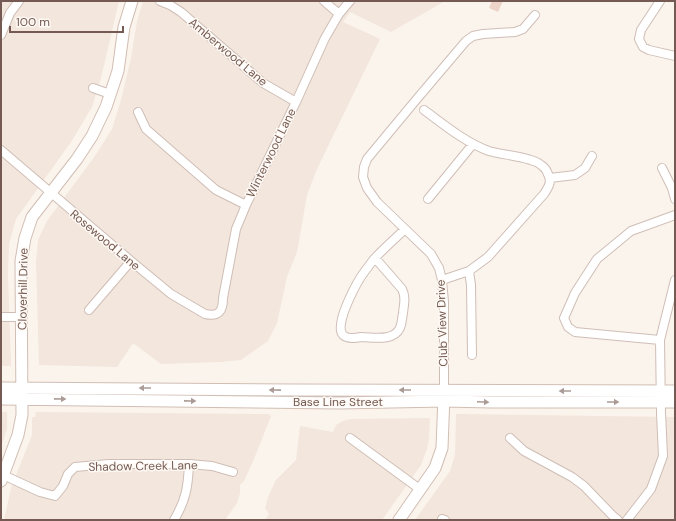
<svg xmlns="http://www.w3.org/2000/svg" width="676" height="521" viewBox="0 0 676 521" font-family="'DM Sans',sans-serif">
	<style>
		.residential { fill: #f2e6dd }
		.building { fill: #edd3c8 }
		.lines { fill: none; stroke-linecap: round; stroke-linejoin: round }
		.street-casing { stroke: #cfbeb6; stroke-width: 10 }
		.secondary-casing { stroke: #d1beb4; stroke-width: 13 }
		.street { stroke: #fff; stroke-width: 8 }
		.secondary { stroke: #fff; stroke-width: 11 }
		.oneway { fill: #ac9c97 }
		.labels { text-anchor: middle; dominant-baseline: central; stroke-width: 3; stroke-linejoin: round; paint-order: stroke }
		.street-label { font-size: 12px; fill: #745a52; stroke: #fef9f4 }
	</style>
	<rect width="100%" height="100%" fill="#fbf4ed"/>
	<path class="residential" d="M1,1H119L101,78L92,107L71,142L16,219L9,244L8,275L11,366H1Z
		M143,1H445L391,32L350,12L343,22L380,39L317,169L307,195L297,252L287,277L277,323L268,341L241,360L221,362L161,364L133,343L117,367L39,365L36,263L38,240L47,221L72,187L95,156L112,129L121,100L131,58L137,22Z
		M1,412H7V429L1,447Z
		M36,412L268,414L271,416L254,459L244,481L240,485V493L237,503L225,520H4L11,488L32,435V417H35Z
		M456,414L675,417V520H415L450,471L455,455Z
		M430,418L429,438L427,449L421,465L382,520H265L269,514L265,508L269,495L276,480L296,460L300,426L333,432L336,425L343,421L351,419Z"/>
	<path class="building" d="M492,1H503L498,12L489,8Z"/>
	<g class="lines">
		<defs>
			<path id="street" d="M160,1L170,5L181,12L263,83L296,102
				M324,1L339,14
				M660,1L641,30L639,39L643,47L649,50L675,56
				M1,35L10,13L19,1
				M93,88L110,94
				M424,110C443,124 466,143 489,151C502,155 533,157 541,165C544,167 546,169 547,172C552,181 550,185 544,194L488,257L469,271L442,280
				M138,112L146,129L216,190L246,205
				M1,150L131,261L171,294L205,314C219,317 223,311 223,298L236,229L246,205L296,102L325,38L339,14L350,1
				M662,168L672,188L675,199
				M550,178L575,175L585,168L592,156
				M428,199L473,144
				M375,258L402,289C406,297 404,304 403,313C402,318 402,323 400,328C393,342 373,337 361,337C356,338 347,339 343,335C333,325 358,280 365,271C368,267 371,263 374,259C384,248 395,239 405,229
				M469,271L471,285L472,355
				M89,310L131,261
				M1,317H22
				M660,340L575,332L568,327L564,318L575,293L597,259L631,231L675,215
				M444,390V302L442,280L439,268L431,254L377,202L367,188L363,177L364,167L367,159L416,100L466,41L473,36L483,34L515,32L523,29L535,15
				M350,438L421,490
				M510,438L524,451L572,477L584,486L612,515L618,520
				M1,474L40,492L55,496L63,486L68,474L75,467L109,464H189L212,466L233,472
				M442,519L445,520
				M174,520C186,500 188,487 189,464
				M627,520L651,489L663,456L661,413L660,340L675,280"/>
			<path id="secondary" d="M1,388L293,390L675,391
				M1,399L339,403L444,401L491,402H675
				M1,481L18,435L22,415L21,261L25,238L32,217L77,159L92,136L106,107L118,71L124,27L132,1
				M399,520L435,468L442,448L444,395"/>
		</defs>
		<use href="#street" class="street-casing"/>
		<use href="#secondary" class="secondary-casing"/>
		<use href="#street" class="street"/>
		<use href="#secondary" class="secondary"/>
	</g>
	<defs><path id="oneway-solid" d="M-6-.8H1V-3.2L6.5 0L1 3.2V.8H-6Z"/></defs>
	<g class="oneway">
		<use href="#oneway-solid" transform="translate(145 388) rotate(-180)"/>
		<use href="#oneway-solid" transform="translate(275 390) rotate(-179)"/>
		<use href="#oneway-solid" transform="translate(405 390) rotate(-180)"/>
		<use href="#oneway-solid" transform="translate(565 391) rotate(-180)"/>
		<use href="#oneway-solid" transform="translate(60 399) rotate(1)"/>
		<use href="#oneway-solid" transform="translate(190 401) rotate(1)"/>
		<use href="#oneway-solid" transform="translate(483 402) rotate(2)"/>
		<use href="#oneway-solid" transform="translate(613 402)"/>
	</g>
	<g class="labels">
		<g class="street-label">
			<text transform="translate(228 52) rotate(40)">Amberwood Lane</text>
			<text transform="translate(271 153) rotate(-64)">Winterwood Lane</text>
			<text transform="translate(105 240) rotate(40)">Rosewood Lane</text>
			<text transform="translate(23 289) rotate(-89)">Cloverhill Drive</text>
			<text transform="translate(442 323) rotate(-92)">Club View Drive</text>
			<text x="338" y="402">Base Line Street</text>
			<text transform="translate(143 466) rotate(-1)">Shadow Creek Lane</text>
		</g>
	</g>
	<rect width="676" height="521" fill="none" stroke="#745a52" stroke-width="4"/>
	<path d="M10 26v6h113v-6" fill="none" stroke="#745a52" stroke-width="2"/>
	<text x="16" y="26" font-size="12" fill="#745a52" stroke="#fef9f4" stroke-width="3" paint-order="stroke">100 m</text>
</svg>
